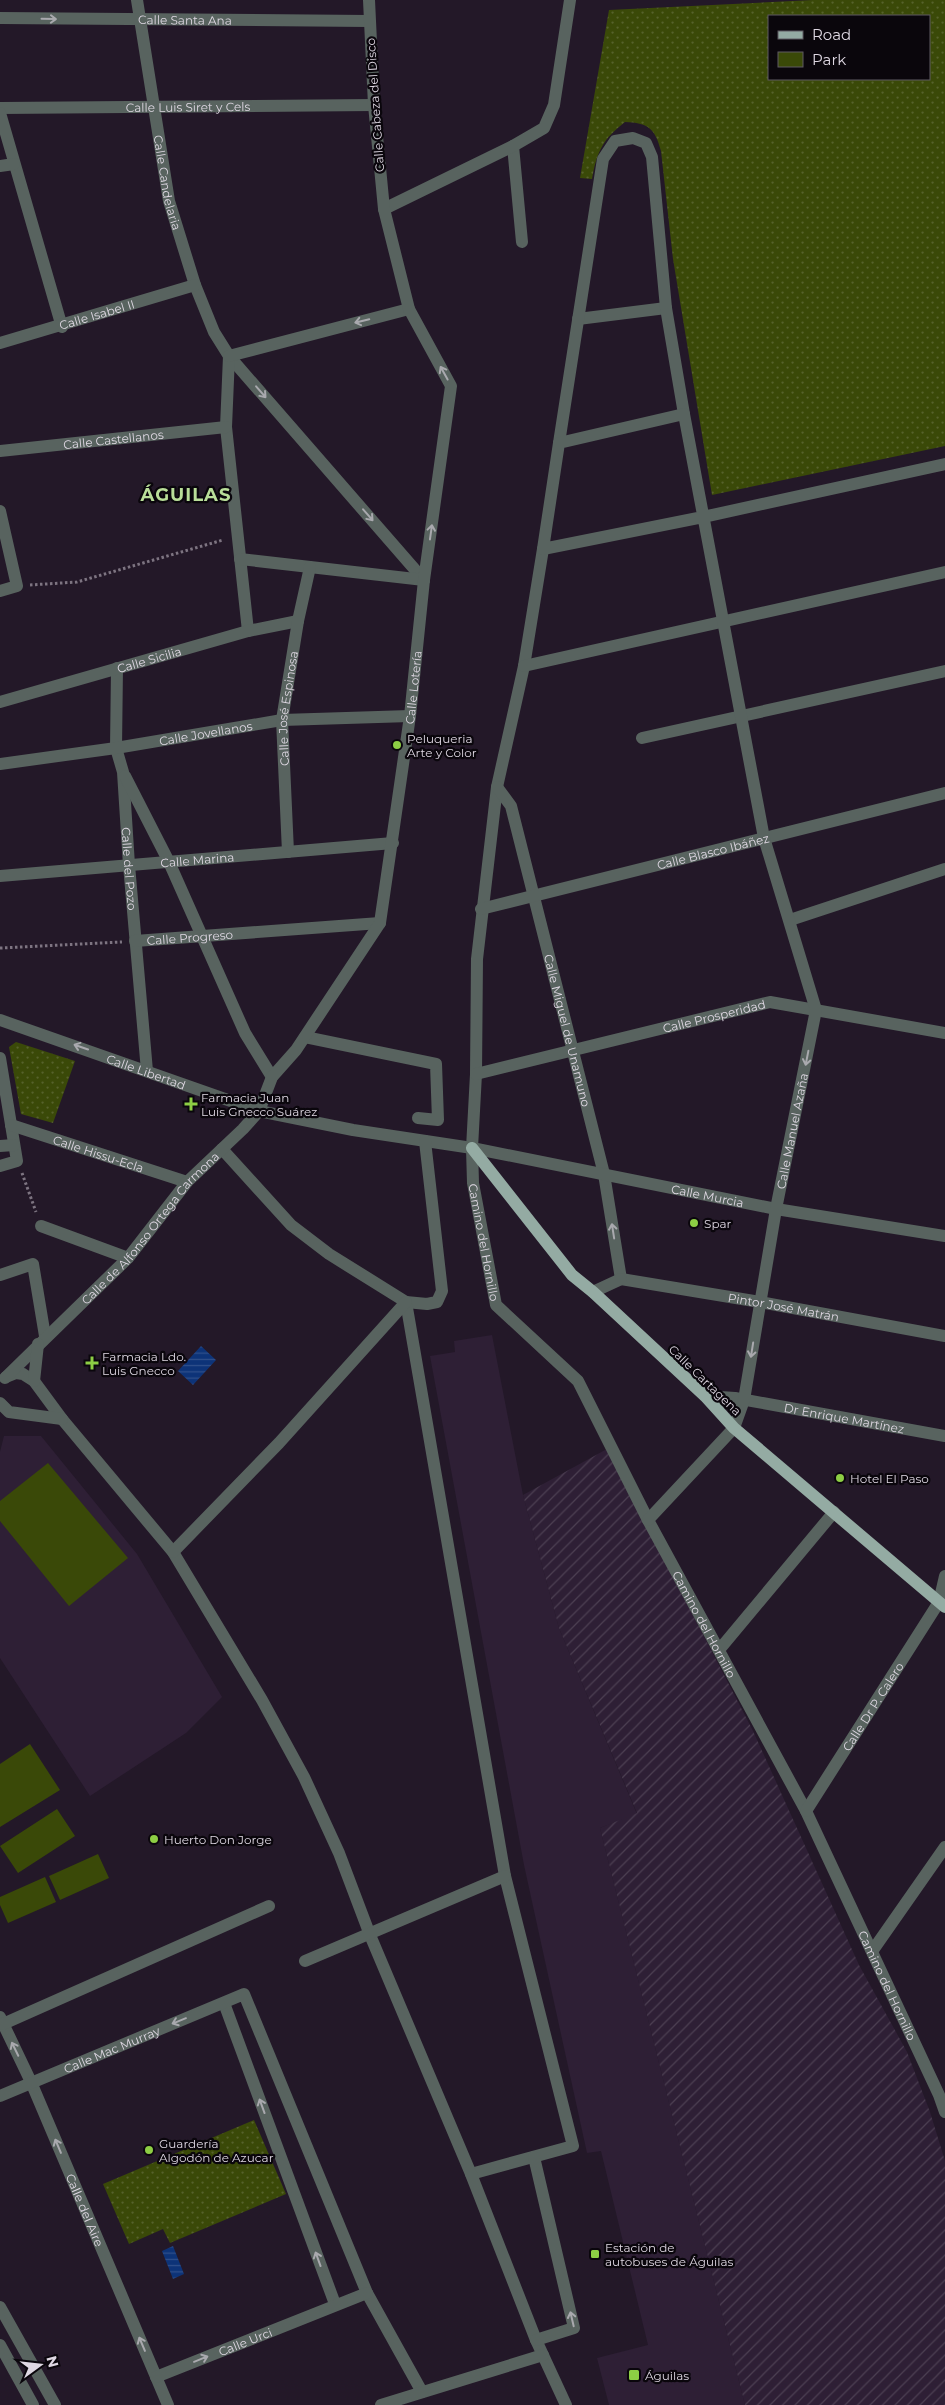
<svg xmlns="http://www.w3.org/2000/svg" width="945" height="2405" viewBox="0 0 945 2405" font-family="Montserrat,sans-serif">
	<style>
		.built { fill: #2e1f35 }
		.industrial { fill: url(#industrial-furrows) }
		.green { fill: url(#green-dots); fill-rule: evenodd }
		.pitch { fill: #3a4908 }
		.water { fill: url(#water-rules) }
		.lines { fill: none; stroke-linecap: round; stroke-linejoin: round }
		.path { stroke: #7d7481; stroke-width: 3; stroke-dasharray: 2.5 2.5; stroke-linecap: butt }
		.minor { stroke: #58635f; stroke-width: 12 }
		.major { stroke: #94aba3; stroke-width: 12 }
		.oneway { stroke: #a9a9ae }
		.poi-dot { fill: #8dce44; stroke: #0a060c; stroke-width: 2 }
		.labels { text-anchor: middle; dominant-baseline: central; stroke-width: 4.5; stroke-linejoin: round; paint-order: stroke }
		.street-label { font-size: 12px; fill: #dfd8e3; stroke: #0a060c }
		.poi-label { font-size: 12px; fill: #dfd8e3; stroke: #0a060c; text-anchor: start }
		.district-label { font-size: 18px; font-weight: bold; letter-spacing: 1px; fill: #b9de99; stroke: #0a060c }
	</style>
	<defs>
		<pattern id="industrial-furrows" width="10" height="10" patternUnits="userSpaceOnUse" patternTransform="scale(1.25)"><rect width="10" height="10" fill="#2e1f35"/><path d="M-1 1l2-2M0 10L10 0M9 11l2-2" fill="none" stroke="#4c3f52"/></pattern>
		<pattern id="green-dots" width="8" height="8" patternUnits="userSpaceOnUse" patternTransform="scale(1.25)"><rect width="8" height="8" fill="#3a4908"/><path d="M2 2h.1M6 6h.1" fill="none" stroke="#56622c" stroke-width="1.8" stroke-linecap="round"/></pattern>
		<pattern id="water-rules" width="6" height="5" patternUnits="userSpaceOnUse" patternTransform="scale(1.25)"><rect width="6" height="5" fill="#0d3378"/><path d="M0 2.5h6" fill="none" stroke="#30508b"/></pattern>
	</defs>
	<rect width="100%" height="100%" fill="#231828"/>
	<path class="built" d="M492,1335L523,1495L559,1628L637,1814L600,1828L745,2405H609L597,2358L648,2345L601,2151L587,2153L524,1865L430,1356L455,1352L454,1341Z
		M4,1436H41L137,1554L222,1697L186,1733L90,1796L0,1658V1452Z"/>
	<path class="industrial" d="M607,1449L753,1731L859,1965L907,2052L930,2112L945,2161V2405H745L600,1828L637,1813L559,1628L523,1495Z"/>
	<path class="green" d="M813,0H945V446L712,495L673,259L661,151C655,128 648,123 625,122C603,139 597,151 592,179L580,178L609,10ZM929,16V79H769V16Z
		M16,1042L75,1061L53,1123L21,1114L9,1047Z
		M254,2120L286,2194L170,2243L163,2229L129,2244L103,2184Z"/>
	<path class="pitch" d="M48,1463L128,1558L69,1606L0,1521V1501Z
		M30,1744L60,1790L0,1827V1764Z
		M57,1809L75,1836L18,1873L0,1846Z
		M98,1854L109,1878L60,1900L49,1876Z
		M45,1877L56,1902L8,1923L0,1905V1897Z"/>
	<path class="water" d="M201,1346L216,1360L193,1385L178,1371Z
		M173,2246L184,2274L173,2279L162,2251Z"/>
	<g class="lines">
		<path class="path" d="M30,585L77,582L223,540
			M0,948L122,942
			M22,1173L36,1212"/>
		<g class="minor">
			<path id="s1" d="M137,0L169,201L195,285L214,332L229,356L424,580"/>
			<path id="s2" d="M0,18L369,21"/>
			<path id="s3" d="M0,108L374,105"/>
			<path d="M0,113L62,327"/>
			<path d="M513,146L522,242"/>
			<path d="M0,166L14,164"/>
			<path d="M384,209L513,146L544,128L554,105L570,0"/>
			<path d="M578,319L666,308"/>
			<path id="s4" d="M0,343L195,285"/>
			<path d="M229,356L226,427L248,631"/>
			<path d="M229,356L409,309"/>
			<path d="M559,443L603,159L615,141L633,138L646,143L652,157L666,308L684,414"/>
			<path id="s5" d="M0,451L226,427"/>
			<path d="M0,511L17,586L0,591"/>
			<path id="s6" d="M543,549L524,666L497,787L477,959L476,1074L472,1148L473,1183L496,1305L578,1381L648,1520L806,1811L939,2095L945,2112"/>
			<path d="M240,559L424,580"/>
			<path d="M524,666L945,572"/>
			<path id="s7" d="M117,668L116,748L123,772L129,865L147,1071"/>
			<path id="s8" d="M0,702L248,631L298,621"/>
			<path d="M642,738L945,671"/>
			<path id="s9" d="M0,764L116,748L282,720L410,716"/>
			<path d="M125,776L169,862L245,1033L272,1077"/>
			<path id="s10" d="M497,787L511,806L604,1174L621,1279"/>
			<path id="s11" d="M288,852L282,720L298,621L310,567"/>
			<path id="s12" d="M0,876L393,843"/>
			<path id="s13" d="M481,909L945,793"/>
			<path d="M790,920L945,869"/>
			<path id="s14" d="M135,941L380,923"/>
			<path id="s15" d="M0,1020L259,1111L353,1130L472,1148L776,1209L945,1236"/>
			<path d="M305,1037L436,1064L438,1120L418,1118"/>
			<path d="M0,1058L17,1161L0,1166"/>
			<path id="s16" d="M476,1074L770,1002L945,1033"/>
			<path id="s17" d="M11,1125L187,1182"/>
			<path d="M0,1146L14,1145"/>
			<path d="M222,1149L291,1225L329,1254L406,1302L427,1304L437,1302L442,1291L425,1141"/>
			<path d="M41,1226L128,1258"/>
			<path d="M0,1275L33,1264L45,1336"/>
			<path id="s18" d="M621,1279L760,1302L945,1336"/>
			<path d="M593,1292L621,1279"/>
			<path d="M406,1302L505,1876L573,2146L471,2174"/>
			<path d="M6,1377L16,1373L23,1374L34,1381L62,1419L173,1552L262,1700L304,1777L339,1853L370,1935L471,2174L536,2340L566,2405"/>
			<path id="s19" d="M5,1378L128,1258L187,1182L243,1129L259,1111L272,1077L296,1050L380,923L410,716L424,580L451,386L409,309L384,209L374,105L369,0"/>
			<path d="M34,1381L38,1344"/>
			<path id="s20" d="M705,1396L735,1398L945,1436"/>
			<path d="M0,1403L9,1412L62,1419"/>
			<path id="s21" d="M648,1520L734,1428L744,1400L776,1209L816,1010L764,838L684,414L559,443L543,549L703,517L945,464"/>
			<path d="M173,1552L279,1443L406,1302"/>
			<path d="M719,1650L834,1512"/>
			<path id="s22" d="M806,1811L939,1602L945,1576"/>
			<path d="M873,1950L945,1847"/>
			<path d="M305,1961L505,1876"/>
			<path d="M224,2003L335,2304"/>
			<path id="s23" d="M0,2017L31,2082L168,2405"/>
			<path d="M3,2024L269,1906"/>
			<path id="s24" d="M0,2096L244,1994L367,2293L422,2392"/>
			<path d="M534,2157L574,2328L536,2340"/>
			<path d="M0,2307L55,2405"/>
			<path d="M0,2345L33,2405"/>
			<path id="s25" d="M156,2377L367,2293"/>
			<path d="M381,2405L543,2355"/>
		</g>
		<path class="major" d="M472,1148L572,1275L593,1292L705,1396L734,1428L945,1607"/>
	</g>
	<defs><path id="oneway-shaft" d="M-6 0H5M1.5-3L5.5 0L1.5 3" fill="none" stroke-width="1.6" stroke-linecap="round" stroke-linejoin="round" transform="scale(1.25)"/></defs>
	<g class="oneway">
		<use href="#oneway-shaft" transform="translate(49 19) rotate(1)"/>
		<use href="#oneway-shaft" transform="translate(362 321) rotate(166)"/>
		<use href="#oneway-shaft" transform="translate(444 373) rotate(-119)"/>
		<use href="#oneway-shaft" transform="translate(261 392) rotate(49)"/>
		<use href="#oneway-shaft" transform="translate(368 515) rotate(49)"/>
		<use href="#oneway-shaft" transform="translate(431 532) rotate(-82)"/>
		<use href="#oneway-shaft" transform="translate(81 1047) rotate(-161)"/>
		<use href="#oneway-shaft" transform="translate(807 1058) rotate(101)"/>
		<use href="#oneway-shaft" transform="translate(613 1231) rotate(-99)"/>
		<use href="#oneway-shaft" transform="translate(752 1350) rotate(99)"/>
		<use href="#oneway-shaft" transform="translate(179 2021) rotate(158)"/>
		<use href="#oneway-shaft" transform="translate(15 2049) rotate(-116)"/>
		<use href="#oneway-shaft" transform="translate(262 2106) rotate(-110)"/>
		<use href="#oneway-shaft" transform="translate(58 2146) rotate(-113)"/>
		<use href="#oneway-shaft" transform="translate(318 2259) rotate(-110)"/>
		<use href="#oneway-shaft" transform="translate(572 2319) rotate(-103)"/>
		<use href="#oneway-shaft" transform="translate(142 2344) rotate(-113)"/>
		<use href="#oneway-shaft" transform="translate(201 2359) rotate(-22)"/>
	</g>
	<g class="poi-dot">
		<circle cx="397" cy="745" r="5"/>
		<path d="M188.5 1096.5h5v5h5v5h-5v5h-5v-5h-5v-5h5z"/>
		<circle cx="694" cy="1223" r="5"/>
		<path d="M89.5 1355.5h5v5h5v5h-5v5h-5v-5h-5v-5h5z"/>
		<circle cx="840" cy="1478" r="5"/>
		<circle cx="154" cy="1839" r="5"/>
		<circle cx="149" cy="2150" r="5"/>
		<rect x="590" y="2249" width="10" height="10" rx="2.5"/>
		<rect x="628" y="2369" width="12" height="12" rx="2.5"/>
	</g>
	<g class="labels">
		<g class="street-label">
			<text stroke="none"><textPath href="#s2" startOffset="185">Calle Santa Ana</textPath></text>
			<text transform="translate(375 105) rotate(-94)">Calle Cabeza del Disco</text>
			<text stroke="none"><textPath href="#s3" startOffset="188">Calle Luis Siret y Cels</textPath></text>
			<text stroke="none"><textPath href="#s1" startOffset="185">Calle Candelaria</textPath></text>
			<text stroke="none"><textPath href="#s4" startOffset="101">Calle Isabel II</textPath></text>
			<text stroke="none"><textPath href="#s5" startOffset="114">Calle Castellanos</textPath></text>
			<text stroke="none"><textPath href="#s8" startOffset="155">Calle Sicilia</textPath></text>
			<text stroke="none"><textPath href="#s19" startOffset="832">Calle Lotería</textPath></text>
			<text stroke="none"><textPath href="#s11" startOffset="144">Calle José Espinosa</textPath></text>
			<text stroke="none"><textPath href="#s9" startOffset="208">Calle Jovellanos</textPath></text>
			<text stroke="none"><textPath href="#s13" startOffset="239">Calle Blasco Ibáñez</textPath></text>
			<text stroke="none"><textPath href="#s12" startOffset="198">Calle Marina</textPath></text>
			<text stroke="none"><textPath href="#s7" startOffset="202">Calle del Pozo</textPath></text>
			<text stroke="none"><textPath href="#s14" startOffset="55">Calle Progreso</textPath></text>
			<text stroke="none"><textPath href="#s16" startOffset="245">Calle Prosperidad</textPath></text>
			<text stroke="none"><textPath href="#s10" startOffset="255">Calle Miguel de Unamuno</textPath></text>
			<text stroke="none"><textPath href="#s15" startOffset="155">Calle Libertad</textPath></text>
			<text stroke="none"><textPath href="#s21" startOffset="429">Calle Manuel Azaña</textPath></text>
			<text stroke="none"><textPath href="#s17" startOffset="92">Calle Hissu-Ecla</textPath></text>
			<text stroke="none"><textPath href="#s15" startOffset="731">Calle Murcia</textPath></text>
			<text stroke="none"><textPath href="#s19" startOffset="209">Calle de Alfonso Ortega Carmona</textPath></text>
			<text stroke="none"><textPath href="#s6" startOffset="700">Camino del Hornillo</textPath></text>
			<text stroke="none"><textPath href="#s18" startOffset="165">Pintor José Matrán</textPath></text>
			<text transform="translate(705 1380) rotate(44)">Calle Cartagena</text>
			<text stroke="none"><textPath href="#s20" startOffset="141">Dr Enrique Martínez</textPath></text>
			<text stroke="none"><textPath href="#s6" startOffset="1150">Camino del Hornillo</textPath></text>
			<text stroke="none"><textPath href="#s22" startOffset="124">Calle Dr P. Calero</textPath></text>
			<text stroke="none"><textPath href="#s6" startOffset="1555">Camino del Hornillo</textPath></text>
			<text stroke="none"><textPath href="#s24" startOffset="121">Calle Mac Murray</textPath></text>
			<text stroke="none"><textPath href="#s23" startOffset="211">Calle del Aire</textPath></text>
			<text stroke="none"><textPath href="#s25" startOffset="96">Calle Urci</textPath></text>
		</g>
		<g class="poi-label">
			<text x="407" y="738">Peluqueria<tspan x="407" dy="14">Arte y Color</tspan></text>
			<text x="201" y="1097">Farmacia Juan<tspan x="201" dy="14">Luis Gnecco Suárez</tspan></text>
			<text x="704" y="1223">Spar</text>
			<text x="102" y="1356">Farmacia Ldo.<tspan x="102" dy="14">Luis Gnecco</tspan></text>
			<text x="850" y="1478">Hotel El Paso</text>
			<text x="164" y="1839">Huerto Don Jorge</text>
			<text x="159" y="2143">Guardería<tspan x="159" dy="14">Algodón de Azucar</tspan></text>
			<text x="605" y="2247">Estación de<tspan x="605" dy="14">autobuses de Águilas</tspan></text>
			<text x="645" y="2375">Águilas</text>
		</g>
		<g class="district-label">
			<text x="186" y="495">ÁGUILAS</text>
		</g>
	</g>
	<rect x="768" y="15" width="162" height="65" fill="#0a060c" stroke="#5f5a62"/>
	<rect x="778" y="31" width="25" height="8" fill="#94aba3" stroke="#5f5a62"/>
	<text x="812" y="40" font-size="15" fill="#dfd8e3">Road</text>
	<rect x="778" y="52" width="25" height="15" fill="#3a4908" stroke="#5f5a62"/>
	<text x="812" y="65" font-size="15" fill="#dfd8e3">Park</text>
	<g transform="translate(40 2365) rotate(75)" stroke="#0a060c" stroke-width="4" paint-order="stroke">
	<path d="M0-4L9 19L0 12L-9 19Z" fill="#dfd8e3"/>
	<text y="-8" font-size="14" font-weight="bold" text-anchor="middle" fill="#dfd8e3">N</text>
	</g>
</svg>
